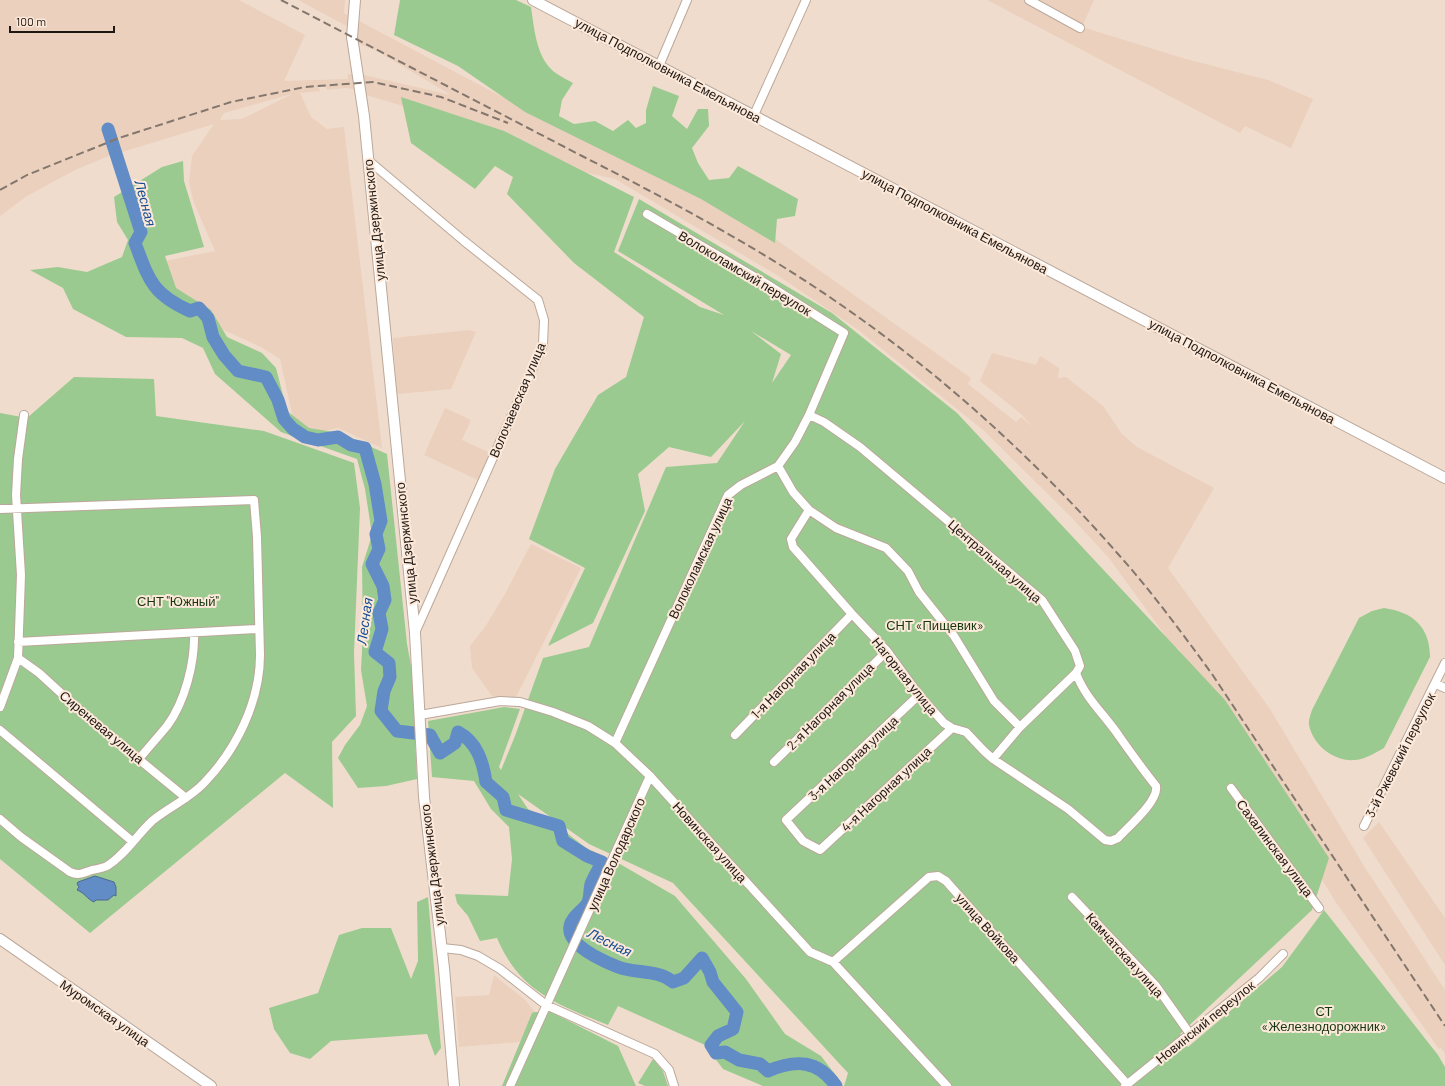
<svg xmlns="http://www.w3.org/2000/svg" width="1445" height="1086" viewBox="0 0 1445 1086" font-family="Barlow,sans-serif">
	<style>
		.built { fill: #ead0bd; fill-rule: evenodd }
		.green { fill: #9aca90; fill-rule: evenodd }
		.water { fill: #628cc6; stroke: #4e6990 }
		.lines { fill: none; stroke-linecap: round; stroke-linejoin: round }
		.river { stroke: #628cc6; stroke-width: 13 }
		.minor-casing { stroke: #bba89a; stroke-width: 10 }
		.major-casing { stroke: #bba89a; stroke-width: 12 }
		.minor { stroke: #fff; stroke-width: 8 }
		.major { stroke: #fff; stroke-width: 10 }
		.rail { stroke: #83766c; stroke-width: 2; stroke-dasharray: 8 4; stroke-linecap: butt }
		.labels { text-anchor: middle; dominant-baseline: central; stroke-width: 4; stroke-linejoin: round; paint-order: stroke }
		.street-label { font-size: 13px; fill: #1e1712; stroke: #fde9da }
		.park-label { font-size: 13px; fill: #16370e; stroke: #fde9da }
		.water-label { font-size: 14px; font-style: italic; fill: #144d93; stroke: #fde9da }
	</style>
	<rect width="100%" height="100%" fill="#f0dccd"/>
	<path class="built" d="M0,0H239L305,35L284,81L348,79V74L364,75L451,95L377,51L355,42L354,30L298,0H345L344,13L582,139L750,221L971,378L968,384L1016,422L1021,417L1033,427L1021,414L980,381L992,353L1036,365L1040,356L1059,368L1058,378L1066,377L1103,406L1122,434L1137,447L1214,488L1168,568L1270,709L1364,866L1445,990V1054L1441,1048L1439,1049L1335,901L1206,690L1178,648L1175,649L1109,558L1071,517L982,429L857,329L780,277L615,179L583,172L500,135L363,94V90L345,88L327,90L325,86H318L320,91L300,93L311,117L327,129L344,127L382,448L338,428L310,434L295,427L280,359L261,347L217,327L174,303L150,264L215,251L194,203L189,183L192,156L214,124L109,156L75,170L27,196L0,216ZM292,94L242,119L220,120L224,113Z
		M987,0H1094L1082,27L1186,59L1268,80L1313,99L1291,148L1245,126L1240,133Z
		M469,330L476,332L451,389L397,394L393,338Z
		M445,408L471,420L462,440L490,453L478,480L424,455Z
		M531,544L581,568L515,699L492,696L472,668L470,646L485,627L505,594Z
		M1379,822L1445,918V965L1363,838Z
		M494,975L525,1000L535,1012L532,1014L520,1042L459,1047L455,997L489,995Z"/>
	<path class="green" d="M400,0H516L531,7C534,27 536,54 551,69C557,75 566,79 573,83L562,100L559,116L574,124L595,121L613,131L628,120L636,128L646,123V110L653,86L679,96L672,116L687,129L698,109H708L709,126L692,148L698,163L709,180L729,178L738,166L798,199L795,216L777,219L775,243L701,199L525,112L458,66L394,35Z
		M401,97L504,131L634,197L614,252L700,307L724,315L618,251L639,199L832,313L957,413L1225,700L1329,858L1312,910L1180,1034L1188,1047L1282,967L1324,910L1438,1055L1445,1067V1086H844L848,1073L673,883L589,844L518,794L528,809L548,818L586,848L620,864L675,896L746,979L785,1034L821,1056L840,1081L838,1086H763L723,1069L705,1045L618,1006L608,1025C557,1004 520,992 497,938L480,941L468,916L457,903L455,894L508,896L512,859L509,827L491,809L474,781L432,777L428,721L504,707L520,709L499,767L501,770L515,736L543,658L589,647L666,467L717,463L745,421L711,457L669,447L638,474L645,511L593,623L548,646L585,568L529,539L555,469L598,395L626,377L644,317L574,263L507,194L513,177L495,166L475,189L411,143ZM751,331L791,355L772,383L781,354Z
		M183,161L184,181L204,247L165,256L176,288L211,310L227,337L262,353L276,368L287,411L309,428L340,433L387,454L407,644L412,671L417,779L386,786L358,788L338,758L345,745L360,725L367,706L361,670L363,631L362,567L372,535L365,489L357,459L281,432L215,374L203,348L182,338L126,337L73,309L63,288L30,270L58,267L87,272L122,257L128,240L117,222L114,197L162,167Z
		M74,377L154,379L156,416L264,431L354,463L360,508L354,653L356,716L332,742L333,808L285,773L90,933L0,859V413L27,418Z
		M1384,608C1413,612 1430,627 1430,657L1384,748C1375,753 1366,759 1355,760C1334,762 1313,745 1309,725C1308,720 1311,714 1312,710L1359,618L1372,611Z
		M428,897L441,1048L435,1056L427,1034L331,1041L310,1059L290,1053L274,1029L269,1008L318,993L339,935L362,928H391L411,979L418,961L417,902Z
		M535,1012H551L618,1046L636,1086H502L532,1013Z
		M653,1059L663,1071L668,1086H645L638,1083Z"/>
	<path class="water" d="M95,876L114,882L116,887V896L114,895L108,900H96L94,902C87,899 85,893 77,890L79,887L77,884L78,882Z"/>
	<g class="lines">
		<path class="river" d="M108,129L141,232L135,243C149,280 152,294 190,311L199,308L208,318L213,337L224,355L238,371L266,377L278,400L284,419L293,429L305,437L318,440L338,437L351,445L365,448L375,484L381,521L376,534L379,549L372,564L383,586L385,600L379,613L382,629L375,652L389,663L390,677L384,691L381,711L397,731L430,735L440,753L455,743L458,732C477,742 483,762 486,782L503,797L506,810L559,826L563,841L587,856L602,862C599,869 594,876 591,884C589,891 591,898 587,904C582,911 571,918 570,926C566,945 603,961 618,967C636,974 657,969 673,982L684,978L702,958L710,972L713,982L737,1012L733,1029L718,1036L711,1045L716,1053L725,1052L739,1060L760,1064L768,1071C796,1059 818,1060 836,1086"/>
		<defs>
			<path id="minor" d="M1029,0L1080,28
				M659,66L687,0
				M754,115L806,0
				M368,160L464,241L538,300L544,320L543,345L415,633
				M809,415L824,422L860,447L1042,600L1075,651L1080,666L1076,673L1020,727L993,759
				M778,466L793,492L809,510L836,528L886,548L908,571L919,592L954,636L994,701L1020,727
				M0,509L254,500L257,537L260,655C260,702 236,750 204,783C189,799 169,807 152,821C137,835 125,855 107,866C103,868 97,869 92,870C83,873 79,876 70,872L21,837L0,819
				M809,510L791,539L793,547L852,614L887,651L919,695L944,723L952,728L966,732L984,751L993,759L1068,809L1105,840L1111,841L1118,838C1128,827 1159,801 1156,786C1143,770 1131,753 1119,736C1105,715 1085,698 1076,673
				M18,642L258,629
				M18,658L39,673L86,716L186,798
				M1436,684L1445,688
				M919,695L786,820L803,841L820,850L952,728
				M0,707L18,658L21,575L16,495L18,459L24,415
				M420,715L500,701L520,702L553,712L588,726L615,743L650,776L810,952L833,962L947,1086
				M0,730L133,842
				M735,735L852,614
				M615,743L728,495L741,485L778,466L795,442L809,415L844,333L765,283L647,214
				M139,759C148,748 158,737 167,726C185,702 195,662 194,633
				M774,762L887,651
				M1231,788L1319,908
				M1364,826L1445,663
				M1072,897L1156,986L1190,1034
				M442,948L461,950L478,956L500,969L546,1005L655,1054L669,1070L674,1086
				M833,962L929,877L938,876L946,881L1127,1084
				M510,1086L650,776
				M1125,1086L1259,978L1283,954"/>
			<path id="major" d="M355,0L352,37L364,116L415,633L424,797L444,968L454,1086
				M533,0L1445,478
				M0,939L211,1086"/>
		</defs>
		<use href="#minor" class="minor-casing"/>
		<use href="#major" class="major-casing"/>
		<use href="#minor" class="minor"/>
		<use href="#major" class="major"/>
		<path class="rail" d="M281,0C381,52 482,104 582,156C667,199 752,244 831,298C937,370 1034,458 1118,554C1152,592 1182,633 1212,674L1445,1026
			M0,190L27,175L119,138L231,102L305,87L373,82L441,97L508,123"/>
	</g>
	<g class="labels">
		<g class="street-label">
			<text transform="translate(668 70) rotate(28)">улица Подполковника Емельянова</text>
			<text transform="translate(374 220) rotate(-96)">улица Дзержинского</text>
			<text transform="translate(955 221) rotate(28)">улица Подполковника Емельянова</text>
			<text transform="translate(745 273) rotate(31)">Волоколамский переулок</text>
			<text transform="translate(1242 371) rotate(28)">улица Подполковника Емельянова</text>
			<text transform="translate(517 400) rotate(-67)">Волочаевская улица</text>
			<text transform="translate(406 543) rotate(-96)">улица Дзержинского</text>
			<text transform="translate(700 558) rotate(-65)">Волоколамская улица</text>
			<text transform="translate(995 561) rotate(41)">Центральная улица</text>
			<text transform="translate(793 675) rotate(-46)">1-я Нагорная улица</text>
			<text transform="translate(905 676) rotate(51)">Нагорная улица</text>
			<text transform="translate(830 706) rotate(-45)">2-я Нагорная улица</text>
			<text transform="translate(102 727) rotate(40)">Сиреневая улица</text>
			<text transform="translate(1400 755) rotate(-63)">3-й Ржевский переулок</text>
			<text transform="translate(853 758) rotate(-43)">3-я Нагорная улица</text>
			<text transform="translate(886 789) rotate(-43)">4-я Нагорная улица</text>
			<text transform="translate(710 842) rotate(48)">Новинская улица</text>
			<text transform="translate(1275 848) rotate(53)">Сахалинская улица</text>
			<text transform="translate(616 854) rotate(-66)">улица Володарского</text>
			<text transform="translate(432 865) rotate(-97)">улица Дзержинского</text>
			<text transform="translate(988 928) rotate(48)">улица Войкова</text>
			<text transform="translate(1125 955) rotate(48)">Камчатская улица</text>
			<text transform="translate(105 1013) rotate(35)">Муромская улица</text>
			<text transform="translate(1205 1022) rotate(-39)">Новинский переулок</text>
		</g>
		<g class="park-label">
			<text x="178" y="601">СНТ "Южный"</text>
			<text x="935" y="625">СНТ «Пищевик»</text>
			<text x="1324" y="1011">СТ<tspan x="1324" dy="15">«Железнодорожник»</tspan></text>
		</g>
		<g class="water-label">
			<text transform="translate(146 203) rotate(75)">Лесная</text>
			<text transform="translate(364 621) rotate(-82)">Лесная</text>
			<text transform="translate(610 942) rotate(26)">Лесная</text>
		</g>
	</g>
	<path d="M10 26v6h104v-6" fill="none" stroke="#1e1712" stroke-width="2"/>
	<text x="16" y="26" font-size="12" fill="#1e1712" stroke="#fde9da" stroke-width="3" paint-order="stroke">100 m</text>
</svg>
